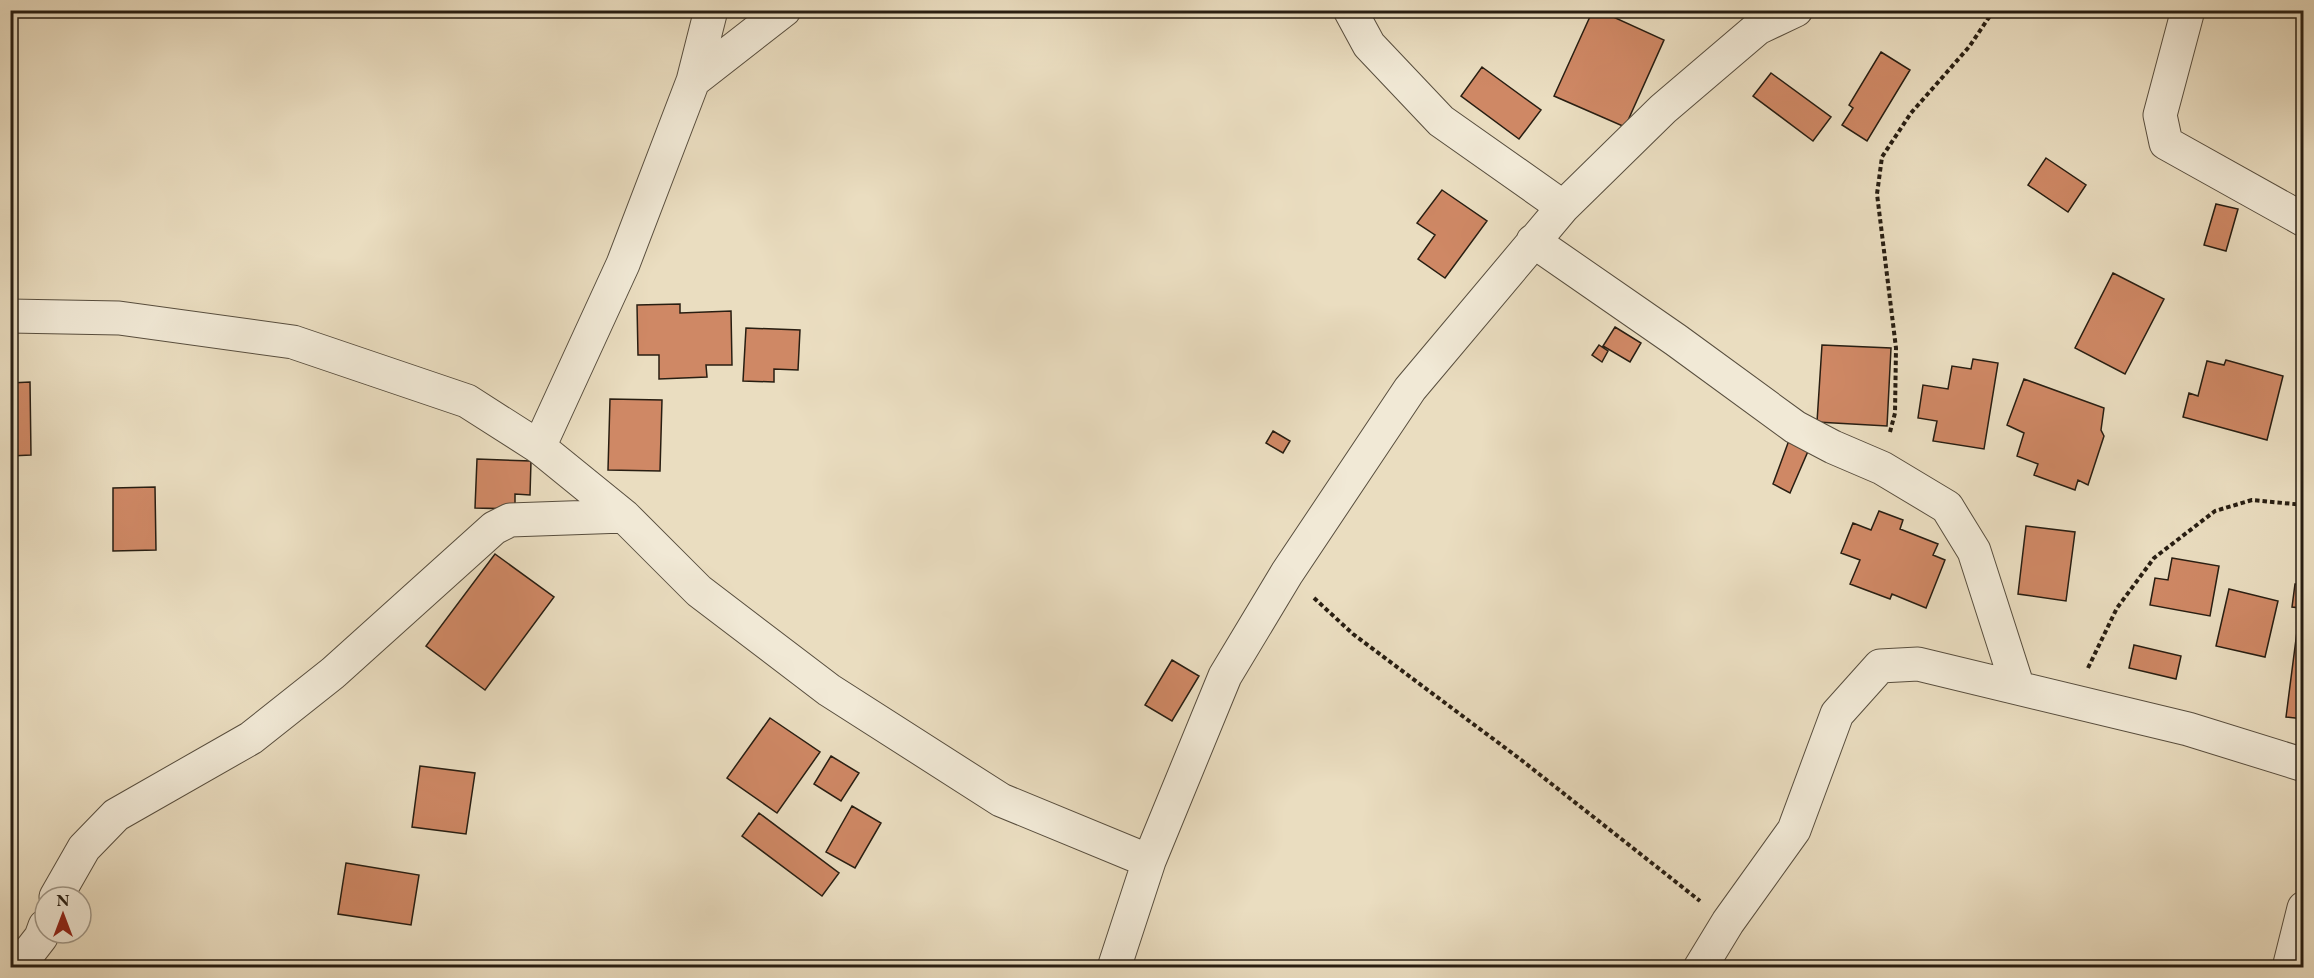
<svg xmlns="http://www.w3.org/2000/svg" width="2314" height="978" viewBox="0 0 2314 978" font-family="'EB Garamond',serif">
	<style>
		.building { fill: #cf8865; stroke: #281e12; stroke-width: 1.5 }
		.lines { fill: none; stroke-linecap: round; stroke-linejoin: round }
		.minor-casing { stroke: #584e3e; stroke-width: 35 }
		.path { stroke: #281e12; stroke-width: 4; stroke-dasharray: 4.5 3; stroke-linecap: butt }
		.minor { stroke: #f1e9d6; stroke-width: 33 }
	</style>
	<rect width="100%" height="100%" fill="#eaddc0"/>
	<filter id="stains"><feTurbulence type="fractalNoise" baseFrequency=".00333" numOctaves="4"/><feColorMatrix values="0 0 0 0 .2 0 0 0 0 .09 0 0 0 0 .02 0 0 0 .5 -.17"/></filter>
	<radialGradient id="worn" r=".72"><stop offset=".6" stop-color="#630" stop-opacity="0"/><stop offset="1" stop-color="#630" stop-opacity=".3"/></radialGradient>
	<path class="building" d="M1593,10H1598L1664,40L1625,127L1554,96Z
		M1881,52L1910,70L1867,141L1842,125L1853,108L1849,105Z
		M1482,67L1541,110L1519,139L1461,96Z
		M1771,73L1831,117L1813,141L1753,96Z
		M2046,158L2086,185L2068,212L2028,185Z
		M1442,190L1487,221L1445,278L1418,259L1435,235L1417,223Z
		M2216,204L2238,209L2226,251L2204,245Z
		M2113,273L2164,299L2125,374L2075,348Z
		M680,304V313L731,311L732,365H706L707,377L659,379V355H638L637,305Z
		M1615,327L1641,343L1630,362L1603,346Z
		M746,328L800,330L798,370L774,369V382L743,381Z
		M1599,345L1608,351L1602,362L1592,355Z
		M1822,345L1891,348L1887,426L1817,422Z
		M1973,359L1998,363L1984,449L1933,441L1937,421L1918,418L1923,385L1948,389L1952,366L1971,369Z
		M2226,360L2283,376L2267,440L2183,417L2189,393L2198,396L2207,361L2224,365Z
		M2024,379L2104,408L2101,430L2104,436L2088,485L2078,480L2075,490L2034,475L2038,464L2017,456L2024,433L2007,425Z
		M30,382L31,455L10,456V383Z
		M610,399L662,400L660,471L608,470Z
		M1273,431L1290,441L1283,453L1266,443Z
		M1792,432L1812,442L1790,493L1773,484Z
		M477,459L531,461L530,495L515,494V509L475,508Z
		M10,469H17L12,530H10Z
		M155,487L156,550L113,551V488Z
		M1879,511L1903,520L1900,529L1938,544L1933,555L1945,560L1926,608L1892,594L1890,599L1850,584L1860,560L1841,553L1853,523L1871,530Z
		M2026,526L2075,532L2066,601L2018,594Z
		M495,554L554,597L485,690L426,646Z
		M2172,558L2219,566L2210,616L2150,605L2155,578L2168,580Z
		M2295,584L2304,585V719L2286,717L2300,608L2292,607Z
		M2229,589L2278,601L2265,657L2216,646Z
		M2134,645L2181,656L2176,679L2129,668Z
		M1172,660L1199,676L1172,721L1145,705Z
		M770,718L820,752L777,813L727,778Z
		M831,756L859,773L841,801L814,784Z
		M420,766L475,773L466,834L412,827Z
		M852,806L881,823L855,868L826,852Z
		M759,813L839,873L822,896L742,836Z
		M346,863L419,875L411,925L338,914Z"/>
	<g class="lines">
		<defs>
			<path id="minor" d="M1350,10L1369,45L1441,121L1563,207
				M2188,10L2160,115L2166,143L2304,220
				M693,81L784,10
				M1533,241L1676,340L1795,427L1833,447L1882,468L1947,507L1974,551L2018,688
				M10,316L119,318L293,342L467,401L539,447L624,516L699,591L829,690L1001,800L1149,861
				M539,447L623,264L693,81L711,10
				M56,897L84,848L116,815L251,738L333,673L494,528L510,520L624,516
				M17,968L41,937L45,926
				M1114,968L1149,861L1225,676L1287,573L1410,389L1563,207L1663,109L1758,28L1796,10
				M1700,968L1728,922L1794,830L1837,714L1880,666L1918,664L2188,729L2304,765
				M2289,968L2304,908"/>
		</defs>
		<use href="#minor" class="minor-casing"/>
		<path class="path" d="M1890,432L1895,413L1896,348L1877,194L1882,157L1911,113L1969,47L1994,10
			M1314,598L1353,634L1520,759L1700,901
			M2088,668L2117,608L2154,558L2215,511L2252,500L2304,505"/>
		<use href="#minor" class="minor"/>
	</g>
	<rect width="2314" height="978" fill="none" stroke="#eaddc0" stroke-width="36"/>
	<rect x="12" y="12" width="2290" height="954" fill="none" stroke="#281e12" stroke-width="3"/>
	<rect x="18" y="18" width="2278" height="942" fill="none" stroke="#281e12" stroke-width="1.5"/>
	<g transform="translate(63 915)"><circle r="28" fill="#f1e9d6" stroke="#a19888" stroke-width="1.5"/>
	<path d="M0-4.5L10 22L0 15L-10 22Z" fill="#8f2418"/>
	<text y="-9" font-size="16" font-weight="bold" text-anchor="middle" fill="#281e12">N</text>
	</g>
	<rect width="100%" height="100%" filter="url(#stains)"/>
	<rect width="100%" height="100%" fill="url(#worn)"/>
</svg>
